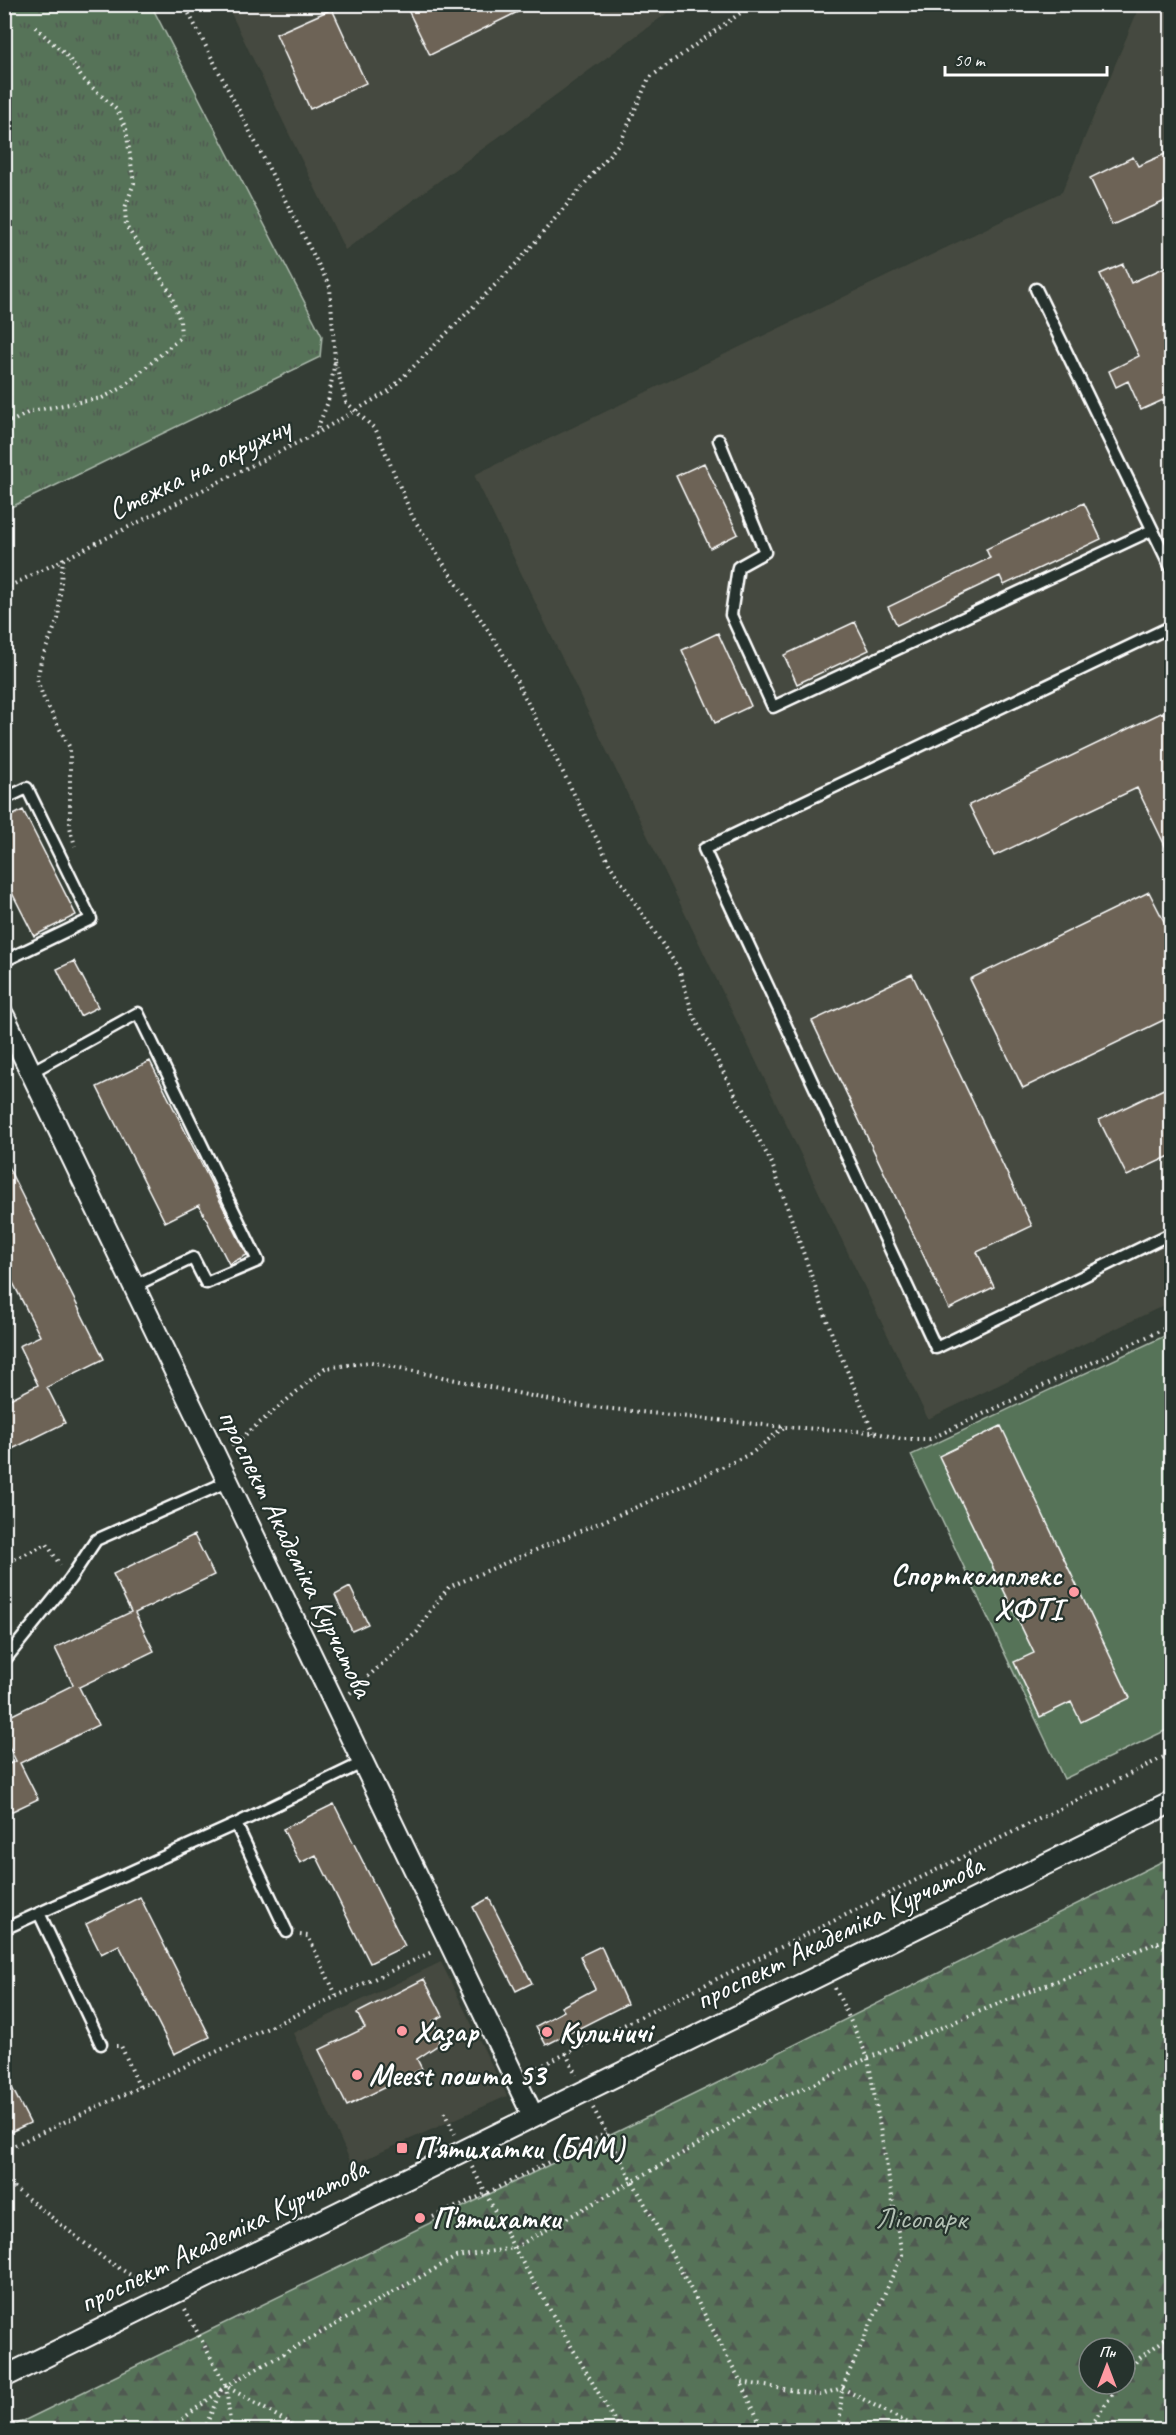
<svg xmlns="http://www.w3.org/2000/svg" width="1176" height="2435" viewBox="0 0 1176 2435" font-family="Caveat,sans-serif">
	<style>
		.built { fill: #45493f }
		.grass { fill: url(#grass-tufts); stroke: #abb9ac; stroke-width: 1.5 }
		.forest { fill: url(#forest-firs); stroke: #abb9ac; stroke-width: 1.5; fill-rule: evenodd }
		.park { fill: #577359; stroke: #abb9ac; stroke-width: 1.5 }
		.building { fill: #6d6456; stroke: #fff; stroke-width: 1.5 }
		.lines { fill: none; stroke-linecap: round; stroke-linejoin: round }
		.lane-casing { stroke: #fff; stroke-width: 15 }
		.street-casing { stroke: #fff; stroke-width: 24 }
		.path { stroke: #fff; stroke-width: 4; stroke-dasharray: 1.5 4.5; stroke-linecap: butt }
		.lane { stroke: #26332d; stroke-width: 10 }
		.street { stroke: #26332d; stroke-width: 20 }
		.poi-dot { fill: #ff9aa2; stroke: #26332d; stroke-width: 2 }
		.labels { text-anchor: middle; dominant-baseline: central; stroke-width: 4.5; stroke-linejoin: round; paint-order: stroke }
		.street-label { font-size: 30px; fill: #fff; stroke: #26332d }
		.poi-label { font-size: 30px; font-weight: bold; fill: #fff; stroke: #26332d; text-anchor: start }
		.park-label { font-size: 30px; fill: #b3c0b4; stroke: #26332d }
	</style>
	<defs>
		<pattern id="grass-tufts" width="24" height="20" patternUnits="userSpaceOnUse" patternTransform="scale(1.5)"><rect width="24" height="20" fill="#577359"/><path d="M3 7l-1-3M5 7V3M7 7l1-3M15 17l-1-3M17 17v-4M19 17l1-3" fill="none" stroke="#505a51"/></pattern>
		<pattern id="forest-firs" width="22" height="20" patternUnits="userSpaceOnUse" patternTransform="scale(1.5)"><rect width="22" height="20" fill="#577359"/><path d="M5 1l3.5 6h-7zM16 11l3.5 6h-7z" fill="#505a51"/></pattern>
	</defs>
	<rect width="100%" height="100%" fill="#343d35"/>
	<filter id="ink" filterUnits="userSpaceOnUse"><feTurbulence type="fractalNoise" baseFrequency=".0167" numOctaves="2"/><feDisplacementMap in="SourceGraphic" scale="12" xChannelSelector="R" yChannelSelector="G"/><feConvolveMatrix kernelMatrix="1 2 1 2 8 2 1 2 1" color-interpolation-filters="sRGB"/></filter>
	<g filter="url(#ink)">
		<path class="built" d="M227,5H678L345,250Z
			M1140,5H1171V1302L928,1419L474,475L1062,192Z
			M441,1962L507,2096L352,2165L293,2033Z"/>
		<path class="grass" d="M5,4L151,5L322,336L320,357L5,510Z"/>
		<path class="forest" d="M1171,1857V2430H5L742,2071ZM1089,2348H1125V2384H1089Z"/>
		<path class="park" d="M1171,1333V1728L1064,1779L911,1455Z"/>
		<path class="building" d="M405,4H534L430,55Z
			M332,9L366,83L310,109L276,34Z
			M1172,151V198L1112,225L1090,178L1133,157L1138,166Z
			M1123,264L1131,283L1172,264V396L1141,410L1128,381L1116,387L1109,371L1139,356L1100,274Z
			M704,463L738,534L710,548L676,476Z
			M1084,503L1101,539L1004,585L1000,576L897,625L888,607L990,558L986,549Z
			M855,622L869,650L797,684L784,655Z
			M718,633L751,706L715,723L682,650Z
			M1163,712L1172,729V860L1137,788L994,856L969,805Z
			M23,810L76,915L34,936L4,877V820Z
			M1149,892L1172,937V1016L1023,1088L970,979Z
			M74,961L98,1007L80,1016L57,969Z
			M912,974L1032,1226L977,1252L994,1287L949,1309L812,1021Z
			M150,1061L247,1255L229,1264L199,1205L165,1222L97,1087Z
			M1172,1085V1155L1127,1176L1099,1120Z
			M4,1159L104,1359L47,1387L65,1423L4,1453V1402L38,1385L19,1346L40,1336L4,1265Z
			M1001,1426L1130,1698L1081,1722L1071,1702L1040,1717L1014,1662L1034,1653L939,1456Z
			M194,1535L214,1575L135,1613L154,1651L79,1687L98,1725L20,1763L38,1799L4,1815V1766L16,1761L4,1737V1719L73,1685L55,1648L131,1612L113,1574Z
			M350,1587L368,1624L352,1631L335,1595Z
			M334,1804L405,1946L370,1963L316,1855L300,1863L283,1829Z
			M140,1897L210,2037L174,2054L119,1945L101,1954L86,1924Z
			M489,1898L532,1983L516,1991L473,1907Z
			M601,1946L627,2004L546,2045L536,2026L564,2011L561,2007L595,1989L580,1956Z
			M424,1979L443,2016L433,2021L440,2034L438,2045L417,2059L422,2069L347,2106L319,2050L365,2028L357,2013Z
			M4,2072L30,2123L4,2135Z"/>
		<g class="lines">
			<defs>
				<path id="lane" d="M1036,289L1172,570
					M719,440L765,552L738,567L731,615L773,707L1152,530
					M1172,626L704,849L936,1348L1172,1233
					M4,799L27,788L91,919L4,961
					M31,1072L138,1013L258,1261L206,1283L193,1258L134,1286
					M4,1661L70,1579L96,1540L229,1481
					M236,1824L287,1932
					M39,1913L101,2044
					M4,1929L236,1824L364,1762"/>
				<path id="street" d="M4,1016L533,2116
					M4,2377L1172,1802"/>
			</defs>
			<use href="#lane" class="lane-casing"/>
			<use href="#street" class="street-casing"/>
			<path class="path" d="M335,361L346,402L376,430L413,518L501,650L610,865L679,969L693,1015L772,1164L833,1337L873,1432
				M4,422L13,421L31,411L102,398L122,388L181,337L180,321L170,292L126,226L125,208L134,183L126,129L117,110L82,78L68,57L35,27
				M315,434L389,391L518,262L621,141L649,78L753,4
				M63,558L58,619L41,661L37,680L44,699L70,748V827L75,846
				M4,589L315,434L328,402L335,361L330,287L184,4
				M232,1446L325,1368L371,1362L574,1405L784,1427L873,1432L901,1439H930L1172,1325
				M4,1564L47,1544L60,1565
				M350,1693L417,1632L430,1611L449,1587L646,1503L752,1453L784,1427
				M300,1935L308,1936L337,1997
				M1157,1944L1172,1951
				M835,1988L868,2058L902,2255L842,2388L839,2430
				M116,2046H121L140,2088
				M566,2053L576,2075
				M533,2070L1172,1753
				M593,2108L741,2382
				M444,2112L455,2134
				M4,2150L432,1952
				M472,2167L514,2248L620,2430
				M4,2180L106,2260L147,2285
				M433,2217L485,2194L607,2133
				M185,2309L226,2386L301,2430
				M1125,2377L1137,2360L1172,2334
				M226,2386L231,2430
				M168,2430L226,2386L456,2257L514,2248L697,2145L757,2106L805,2088L868,2058L1012,1998L1172,1937
				M204,2430L221,2390
				M763,2430L741,2382L820,2395L842,2388L921,2430
				M1087,2430L1120,2384"/>
			<use href="#lane" class="lane"/>
			<use href="#street" class="street"/>
		</g>
	</g>
	<g class="poi-dot">
		<circle cx="1074" cy="1592" r="6"/>
		<circle cx="402" cy="2031" r="6"/>
		<circle cx="547" cy="2032" r="6"/>
		<circle cx="357" cy="2075" r="6"/>
		<rect x="396" y="2142" width="12" height="12" rx="3"/>
		<circle cx="420" cy="2218" r="6"/>
	</g>
	<g class="labels">
		<g class="street-label">
			<text transform="translate(199 468) rotate(-26)">Стежка на окружну</text>
			<text transform="translate(296 1553) rotate(64)">проспект Академіка Курчатова</text>
			<text transform="translate(839 1932) rotate(-26)">проспект Академіка Курчатова</text>
			<text transform="translate(223 2235) rotate(-26)">проспект Академіка Курчатова</text>
		</g>
		<g class="poi-label">
			<text x="1062" y="1575" text-anchor="end">Спорткомплекс<tspan x="1062" dy="34">ХФТІ</tspan></text>
			<text x="414" y="2031">Хазар</text>
			<text x="559" y="2032">Кулиничі</text>
			<text x="369" y="2075">Meest пошта 53</text>
			<text x="414" y="2148">П'ятихатки (БАМ)</text>
			<text x="432" y="2218">П'ятихатки</text>
		</g>
		<g class="park-label">
			<text x="921" y="2218">Лісопарк</text>
		</g>
	</g>
	<rect width="1176" height="2435" fill="none" stroke="#26332d" stroke-width="24"/>
	<rect x="12" y="12" width="1152" height="2411" fill="none" stroke="#fff" stroke-width="2" filter="url(#ink)"/>
	<g transform="translate(1107 2366)"><circle r="28" fill="#26332d" stroke="#7d8581" stroke-width="1.5"/>
	<path d="M0-4.5L10 22L0 15L-10 22Z" fill="#ff9aa2"/>
	<text y="-9" font-size="16" font-weight="bold" text-anchor="middle" fill="#ffffff">Пн</text>
	</g>
	<path d="M945 66v9h162v-9" fill="none" stroke="#ffffff" stroke-width="3"/>
	<text x="954" y="66" font-size="18" fill="#ffffff" stroke="#26332d" stroke-width="4.5" paint-order="stroke">50 m</text>
</svg>
